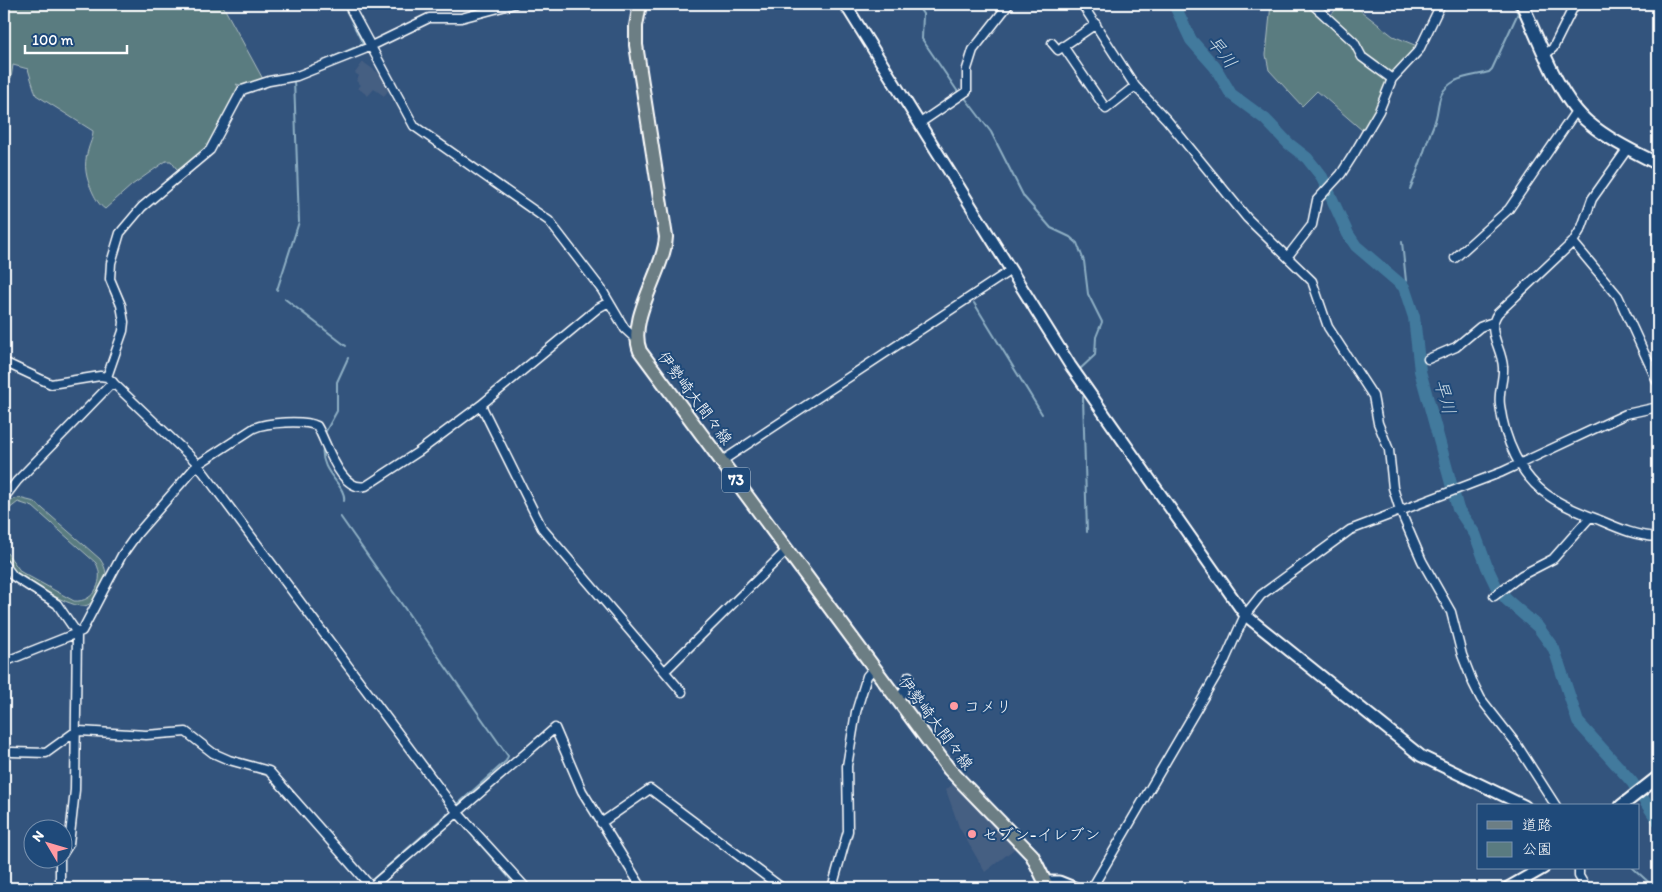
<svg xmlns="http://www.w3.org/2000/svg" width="1662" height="892" viewBox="0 0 1662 892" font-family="Itim,'Klee One',sans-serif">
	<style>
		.built { fill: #455e82 }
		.green { fill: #5a7b80; stroke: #acbdc0 }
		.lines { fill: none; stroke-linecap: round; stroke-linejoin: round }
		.stream { stroke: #8eafc4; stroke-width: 2 }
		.river { stroke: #427a9d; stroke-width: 12 }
		.minor-casing { stroke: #fff; stroke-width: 11 }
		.tertiary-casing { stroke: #fff; stroke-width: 14 }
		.secondary-casing { stroke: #fff; stroke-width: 15 }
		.primary-casing { stroke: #fff; stroke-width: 16 }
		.minor { stroke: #1f4a7a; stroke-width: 8 }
		.tertiary { stroke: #1f4a7a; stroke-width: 10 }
		.secondary { stroke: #1f4a7a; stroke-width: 11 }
		.primary { stroke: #6c7e84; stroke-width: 12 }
		.poi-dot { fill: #ff9aa2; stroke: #1f4a7a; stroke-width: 2 }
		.labels { text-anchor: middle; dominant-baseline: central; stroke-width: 4; stroke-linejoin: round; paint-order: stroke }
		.shield { fill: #1f4a7a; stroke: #bcc9d7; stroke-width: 1 }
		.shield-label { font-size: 15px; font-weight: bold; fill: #fff }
		.street-label { font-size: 16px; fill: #fff; stroke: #1f4a7a }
		.poi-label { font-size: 16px; fill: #fff; stroke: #1f4a7a; text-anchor: start }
		.water-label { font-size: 18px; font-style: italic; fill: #d0dee6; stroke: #1f4a7a }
	</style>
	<rect width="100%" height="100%" fill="#33547d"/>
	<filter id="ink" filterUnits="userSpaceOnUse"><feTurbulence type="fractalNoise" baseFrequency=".02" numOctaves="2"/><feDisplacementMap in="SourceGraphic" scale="10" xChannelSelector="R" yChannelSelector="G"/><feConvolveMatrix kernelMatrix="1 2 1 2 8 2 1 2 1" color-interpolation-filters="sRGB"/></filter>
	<g filter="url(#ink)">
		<path class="built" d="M363,62L384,77L391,87L384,96L374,89L368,96L358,88L361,85L356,81L359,76L355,73Z
			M955,782L1018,846L985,872L959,827L946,790Z"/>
		<path class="green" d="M4,4H222L264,81L244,86L236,84L241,90L208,147L179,170L176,168L171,161H166L132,185L105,209C99,205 96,199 93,193C86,178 83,166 88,150C90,142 93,139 93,131L36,95L28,69L13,65L11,78L4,76Z
			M1271,4H1307L1351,42L1388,80L1377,107L1363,131L1317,91L1302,106L1269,70L1266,55Z
			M1341,4H1352L1393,36L1417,46L1409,58L1390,74L1365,56L1357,40L1330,16Z
			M19,498L35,502L100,559C107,569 108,577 102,587C97,595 93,605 84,606C73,608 27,583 18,575C10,569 4,559 4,549L21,572L74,601C95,603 105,579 96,563L33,507L18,502L4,513V506L11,500Z"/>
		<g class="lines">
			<path class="stream" d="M851,4L922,117
				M916,4L923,14L922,39L958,92
				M317,64L363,44L343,4
				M966,99L991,132L1024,197L1051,228L1070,237L1077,243L1084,261L1088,294L1102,322L1096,337L1095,355L1079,370
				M927,125L1071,357
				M1410,189C1420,168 1425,145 1434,124C1441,107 1434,93 1455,81C1465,76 1479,75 1489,72L1492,69L1518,13L1513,4
				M1402,242L1406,281L1404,287
				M277,290L299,222L294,79
				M285,299L346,346
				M974,303L1042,414
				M1083,397L1087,532
				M326,431L337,411V382L348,358
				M323,447C319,473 347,485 344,501
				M340,516L508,756L506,761L458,804
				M1205,550L1245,605
				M1398,731L1426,753
				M1527,802L1536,806
				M460,821L518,888
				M1633,868L1655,888
				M373,879L447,814
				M362,888L365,886"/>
			<path class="river" d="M1174,4L1191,40L1215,67L1231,94L1265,119L1289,144L1307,158L1322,177L1348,234L1356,246L1404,287L1414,317L1420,371L1458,509L1475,534L1487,567L1497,588L1507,600L1538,627L1554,649L1578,722L1632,782L1658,821"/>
			<defs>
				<path id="minor" d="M348,4L414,126L549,221L602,290L625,329L637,340
					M1082,4L1135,86L1167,120L1247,218L1312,281L1328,327L1373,396L1378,423L1389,450L1393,488L1400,510L1422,561L1451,612L1462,655L1473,683L1481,699L1517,745L1556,806
					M1312,4L1354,42L1362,57L1392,79
					M1052,43L1058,50L1096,24
					M1063,46L1106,109L1135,86
					M1546,54L1553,48L1575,4
					M920,123L967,91V69L973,50L1009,4
					M1628,148L1592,199L1582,227L1573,242L1498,313C1485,331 1502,347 1503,367C1504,379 1498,392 1500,405C1504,438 1520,477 1549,496C1563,506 1581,513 1597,519C1618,528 1635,536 1658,537
					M1573,242L1618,296L1658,383
					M1288,256L1312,225L1317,200L1341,174L1355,152L1379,111L1392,79L1419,50L1441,4
					M1455,258L1509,209L1576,111
					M1428,359L1456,347L1480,327L1493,322
					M4,362L51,384L100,376L107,377L195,461L457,812L526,888
					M107,377L123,331L124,322L121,305L110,279L111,263L120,233L142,207L210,150L242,90L269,81L297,76L365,49L429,18H461L514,4
					M481,405L542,528L682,692
					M722,461L1011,270
					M4,498L17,481L113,382
					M4,564L13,576L57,604L77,633L75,790L69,844L62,855
					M1494,596L1522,575L1553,559L1590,517
					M4,662L82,631L122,555L137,534L197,465L254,428C267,422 305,420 317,426C327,442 340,493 366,486L418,452L481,405L598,308L609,302
					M665,671L787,550
					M898,700L904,691L909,676
					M12,752L46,753L75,732L80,731L146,735L186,732L213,753L229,760L269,771L372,888
					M601,823L650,789L782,888
					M1579,868V876L1586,888
					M1526,879L1528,888
					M60,888V860
					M370,888L555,728L582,791L642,888
					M832,888L848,831L847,766L856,712L867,676L874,668
					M1092,888L1224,662L1245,615L1261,595L1350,530L1502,472L1626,414L1658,407"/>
				<path id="tertiary" d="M845,4L1070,365L1245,615L1421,756L1525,806"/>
				<path id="secondary" d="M1522,4C1539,40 1559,99 1589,123C1609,140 1635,152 1658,164
					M1621,806L1658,777
					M1046,882H1059L1074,888
					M1508,888L1543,868"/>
				<path id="primary" d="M640,4L636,26V45L666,237C664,271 627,318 640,351L949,769L1032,855L1048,888"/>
			</defs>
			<use href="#minor" class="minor-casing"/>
			<use href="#tertiary" class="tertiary-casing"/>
			<use href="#secondary" class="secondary-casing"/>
			<use href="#primary" class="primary-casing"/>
			<use href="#minor" class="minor"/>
			<use href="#tertiary" class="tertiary"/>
			<use href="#secondary" class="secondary"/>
			<use href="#primary" class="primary"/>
		</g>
	</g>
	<g class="poi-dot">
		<circle cx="954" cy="706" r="5"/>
		<circle cx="972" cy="834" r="5"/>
	</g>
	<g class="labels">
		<rect class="shield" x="722" y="467.5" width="28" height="25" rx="4"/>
		<g class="shield-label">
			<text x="736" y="480">73</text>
		</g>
		<g class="street-label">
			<text transform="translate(695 398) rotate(53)">伊勢崎大間々線</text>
			<text transform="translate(936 723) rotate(53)">伊勢崎大間々線</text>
		</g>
		<g class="poi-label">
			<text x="964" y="706">コメリ</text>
			<text x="982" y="834">セブン-イレブン</text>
		</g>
		<g class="water-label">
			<text transform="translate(1222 52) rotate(52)">早川</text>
			<text transform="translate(1445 397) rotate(75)">早川</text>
		</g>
	</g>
	<rect width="1662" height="892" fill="none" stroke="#1f4a7a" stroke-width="20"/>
	<rect x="10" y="10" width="1642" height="872" fill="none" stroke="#fff" stroke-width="2" filter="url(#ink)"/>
	<rect x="1477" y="804" width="162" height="65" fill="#1f4a7a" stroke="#7992af"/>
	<rect x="1487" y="821" width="25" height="8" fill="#6c7e84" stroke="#7992af"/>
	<text x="1522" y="830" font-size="15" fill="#ffffff">道路</text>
	<rect x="1487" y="842" width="25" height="15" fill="#5a7b80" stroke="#7992af"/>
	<text x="1522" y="854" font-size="15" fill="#ffffff">公園</text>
	<g transform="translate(48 844) rotate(308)"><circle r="24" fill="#1f4a7a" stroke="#7992af"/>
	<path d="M0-4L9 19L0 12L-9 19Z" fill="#ff9aa2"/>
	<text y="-8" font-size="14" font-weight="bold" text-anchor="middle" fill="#ffffff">N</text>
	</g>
	<path d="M25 45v8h102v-8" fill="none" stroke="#ffffff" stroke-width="2.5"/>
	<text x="32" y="45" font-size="15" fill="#ffffff" stroke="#1f4a7a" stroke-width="4" paint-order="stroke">100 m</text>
</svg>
